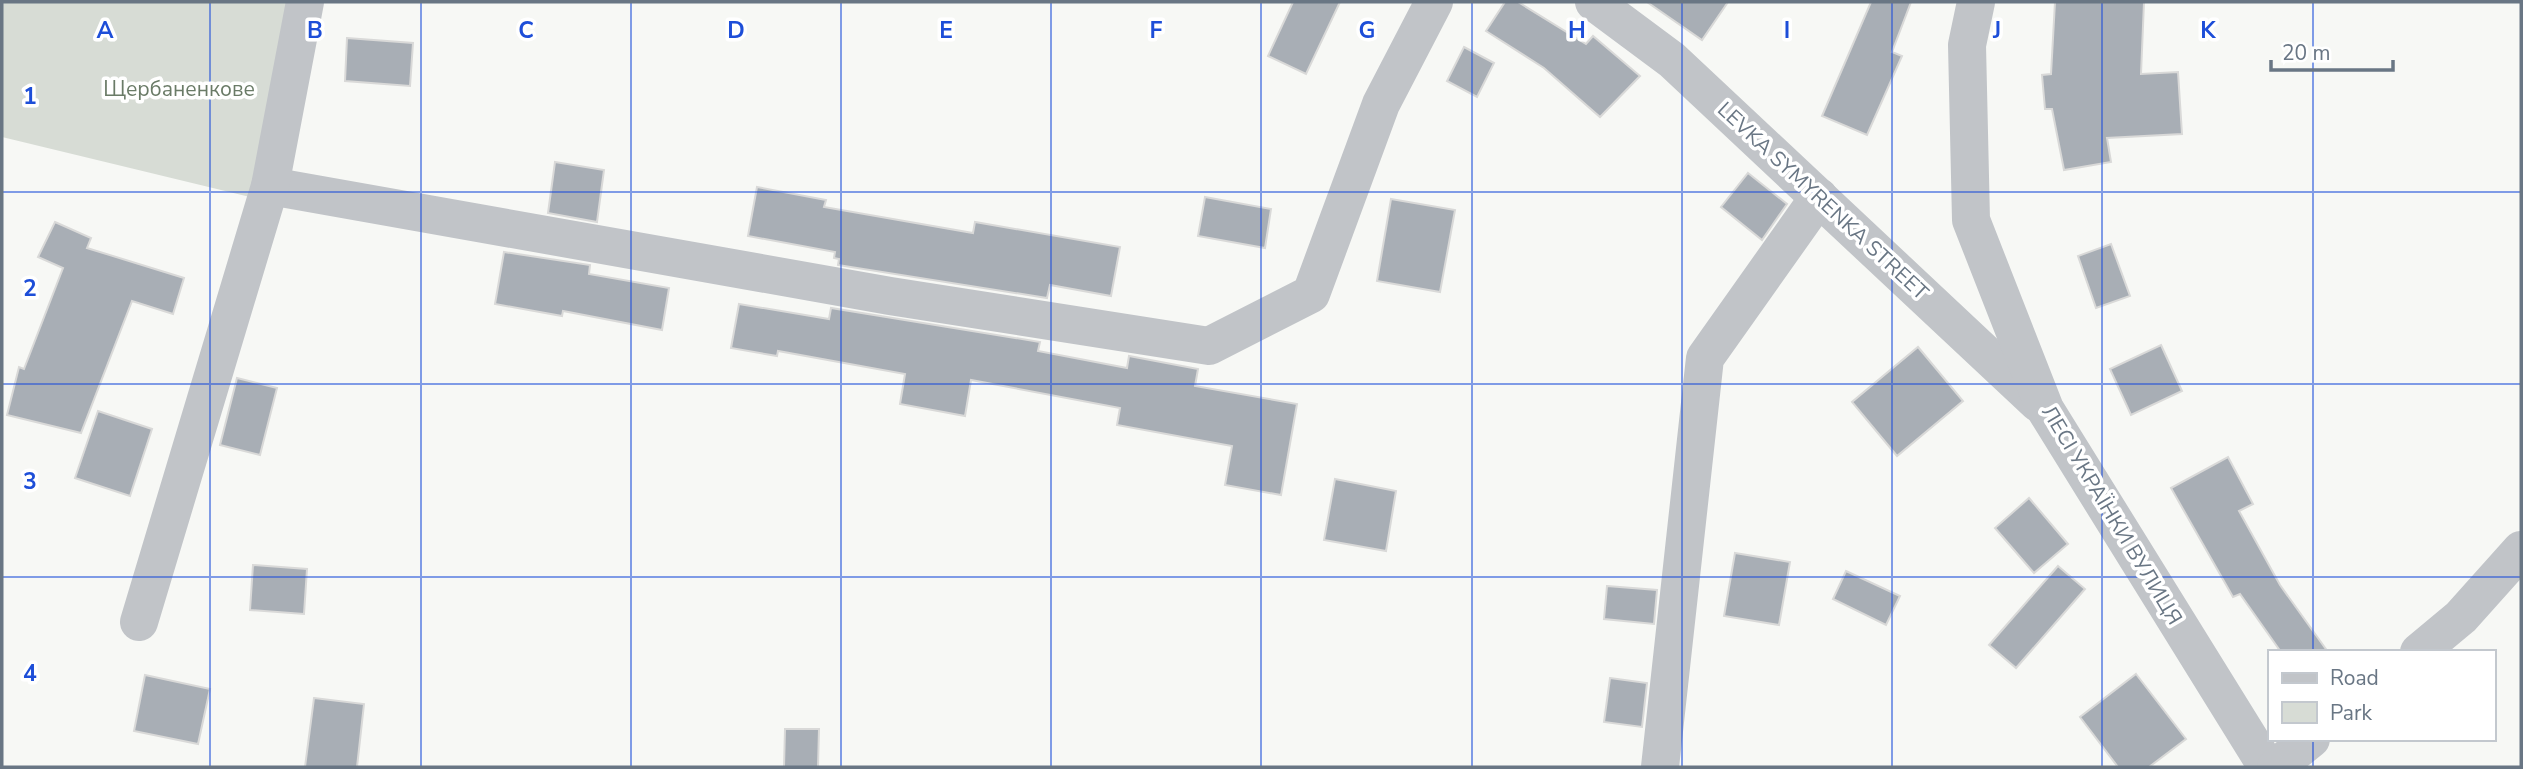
<svg xmlns="http://www.w3.org/2000/svg" width="2523" height="769" font-family="'Nunito Sans',sans-serif">
<style>
.green{fill:#d7dcd5}
.building{fill:#a8aeb5;stroke:#d9d9d8;stroke-width:2}
.lines{fill:none;stroke-linecap:round;stroke-linejoin:round}
.minor{stroke:#c1c4c8;stroke-width:38}
.grid{fill:none;stroke:#1d4ed8;stroke-width:2;stroke-opacity:0.55}
.labels{text-anchor:middle;dominant-baseline:central;stroke-width:7;stroke-linejoin:round;paint-order:stroke}
.park-label{font-size:21px;fill:#6a7b67;stroke:#fff}
.street-label{font-size:21px;fill:#697684;stroke:#fff}
.grid-label{font-size:23px;text-anchor:middle;font-weight:bold;fill:#1d4ed8;stroke:#fff;stroke-width:7;stroke-linejoin:round;paint-order:stroke}
</style>
<rect width="100%" height="100%" fill="#f7f8f5"/>
<!-- green -->
<path class="green" d="M2,2h287l-39,195 -248,-60z"/>
<!-- building -->
<g class="building">
<path d="M1293,2h47l-34,72 -38,-18z"/>
<path d="M1505,2h13l68,42 7,-8 47,40 -40,41 -56,-49 -58,-37z"/>
<path d="M1647,2h81l-26,38z"/>
<path d="M1871,2h40l-19,50 10,4 -35,79 -45,-19z"/>
<path d="M2055,2h89l-3,72 37,-2 4,62 -75,4 4,24 -47,8 -12,-61h-7l-3,-34 9,-1z"/>
<path d="M347,38l66,5 -3,43 -65,-5z"/>
<path d="M1464,47l30,16 -17,34 -30,-16z"/>
<path d="M555,162l49,8 -7,52 -49,-9z"/>
<path d="M1748,173l39,31 -25,36 -41,-33z"/>
<path d="M757,187l69,13 -2,7 149,26 2,-11 145,25 -9,49 -61,-11 -3,13 -209,-33 1,-6 -5,-1 1,-6 -87,-16z"/>
<path d="M1205,197l66,12 -6,39 -67,-12z"/>
<path d="M1391,199l64,11 -15,82 -63,-11z"/>
<path d="M55,222l36,16 -4,10 97,30 -11,36 -41,-13 -51,132 -74,-18 12,-48 5,2 39,-101 -25,-11z"/>
<path d="M2111,244l19,52 -34,12 -18,-52z"/>
<path d="M504,252l86,13 -1,9 80,14 -7,42 -99,-19 -1,5 -67,-12z"/>
<path d="M739,304l90,15 2,-11 209,34 -2,9 89,17 2,-12 69,13 -3,17 102,18 -16,91 -56,-10 7,-39 -115,-21 3,-17 -149,-28 -6,36 -65,-12 5,-30 -127,-23 -1,5 -46,-8z"/>
<path d="M2161,345l21,46 -51,24 -21,-46z"/>
<path d="M1918,347l45,54 -66,55 -45,-54z"/>
<path d="M237,378l40,10 -17,67 -40,-10z"/>
<path d="M98,411l54,18 -22,67 -55,-18z"/>
<path d="M2228,457l25,47 -14,7 41,74 48,67h-47l-41,-58 -7,3 -62,-109z"/>
<path d="M1335,479l61,12 -10,60 -62,-11z"/>
<path d="M2029,498l39,46 -34,29 -39,-45z"/>
<path d="M1735,553l55,9 -11,63 -55,-9z"/>
<path d="M253,565l54,4 -3,45 -54,-4z"/>
<path d="M2058,566l27,23 -69,79 -27,-23z"/>
<path d="M1846,571l54,25 -14,29 -53,-26z"/>
<path d="M1607,586l50,4 -3,34 -50,-5z"/>
<path d="M2136,674l50,65 -37,28h-31l-38,-50z"/>
<path d="M145,675l65,14 -12,55 -64,-13z"/>
<path d="M1610,678l37,5 -5,44 -38,-5z"/>
<path d="M314,698l50,6 -7,63h-52z"/>
<path d="M785,729h34l-1,38h-34z"/>
</g>
<g class="lines">
<!-- minor -->
<g class="minor">
<path d="M1594,2l78,58 366,343"/>
<path d="M1976,2l-9,43 4,175 74,189 222,358"/>
<path d="M270,186l620,110 319,50 102,-52 70,-190 53,-102"/>
<path d="M139,622l131,-436 35,-184"/>
<path d="M2419,652l42,-35 60,-67"/>
<path d="M1660,767l45,-409 114,-161"/>
<path d="M2276,767l35,-28"/>
</g>
</g>
<!-- grid -->
<path class="grid" d="M210,2v765M421,2v765M631,2v765M841,2v765M1051,2v765M1261,2v765M1472,2v765M1682,2v765M1892,2v765M2102,2v765M2313,2v650M2,192h2519M2,384h2519M2,577h2519M2313,739v28"/>
<g class="labels">
<!-- park labels -->
<g class="park-label">
<text x="179" y="89">Щербаненкове</text>
</g>
<!-- street labels -->
<g class="street-label">
<text transform="translate(1823 201) rotate(43)">LEVKA SYMYRENKA STREET</text>
<text transform="translate(2112 515) rotate(59)">ЛЕСІ УКРАЇНКИ ВУЛИЦЯ</text>
</g>
</g>
<g class="grid-label">
<text x="105" y="38">A</text>
<text x="315" y="38">B</text>
<text x="526" y="38">C</text>
<text x="736" y="38">D</text>
<text x="946" y="38">E</text>
<text x="1156" y="38">F</text>
<text x="1367" y="38">G</text>
<text x="1577" y="38">H</text>
<text x="1787" y="38">I</text>
<text x="1997" y="38">J</text>
<text x="2208" y="38">K</text>
<text x="30" y="104">1</text>
<text x="30" y="296">2</text>
<text x="30" y="489">3</text>
<text x="30" y="681">4</text>
</g>
<!-- border -->
<rect width="2523" height="769" fill="none" stroke="#697684" stroke-width="7"/>
<!-- legend -->
<rect x="2268" y="650" width="228" height="91" fill="#ffffff" stroke="#c3c8ce" stroke-width="2"/>
<rect x="2282" y="673" width="35" height="10" fill="#c1c4c8" stroke="#c3c8ce" stroke-width="2"/>
<text x="2330" y="685" font-size="21" fill="#697684">Road</text>
<rect x="2282" y="702" width="35" height="21" fill="#d7dcd5" stroke="#c3c8ce" stroke-width="2"/>
<text x="2330" y="720" font-size="21" fill="#697684">Park</text>
<!-- scale -->
<path d="M2271 60v10h122v-10" fill="none" stroke="#697684" stroke-width="3.5"/>
<text x="2282" y="60" font-size="21" fill="#697684" stroke="#ffffff" stroke-width="5" paint-order="stroke">20 m</text>
</svg>
